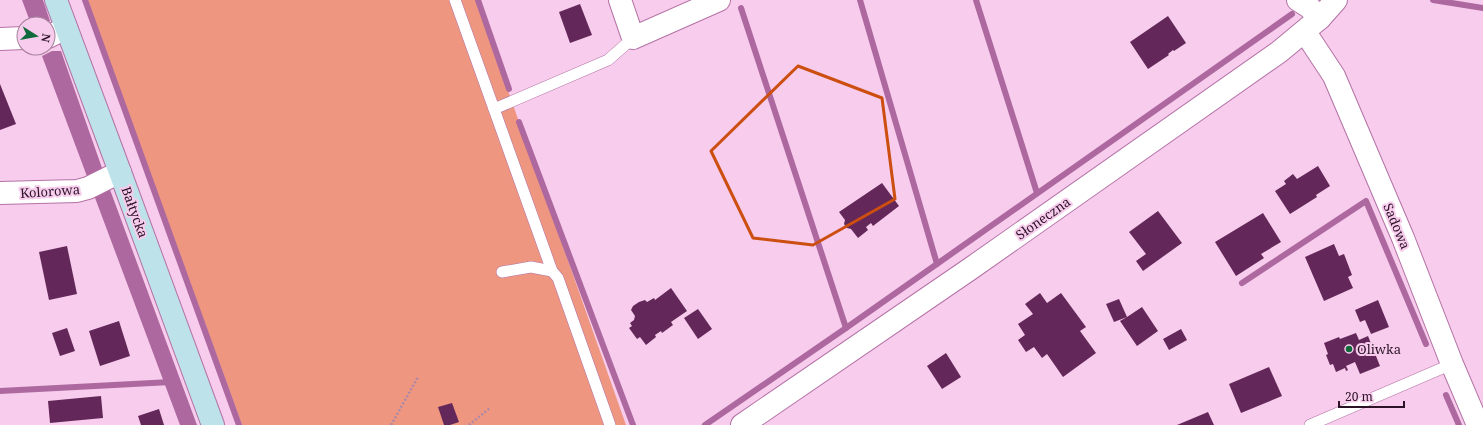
<svg xmlns="http://www.w3.org/2000/svg" width="1483" height="425" font-family="'Noto Serif',serif">
<style>
.green{fill:#ee9680}
.water{fill:#ae68a0}
.lines{fill:none;stroke-linecap:round;stroke-linejoin:round}
.stream{stroke:#ae68a0;stroke-width:6}
.building{fill:#632859}
.service-casing{stroke:#b472a6;stroke-width:12}
.minor-casing{stroke:#b472a6;stroke-width:24}
.tertiary-casing{stroke:#b472a6;stroke-width:24}
.secondary-casing{stroke:#b472a6;stroke-width:24}
.path{stroke:#ae89a5;stroke-width:2.5;stroke-dasharray:2 2;stroke-linecap:butt}
.service{stroke:#fff;stroke-width:11}
.minor{stroke:#fff;stroke-width:22}
.tertiary{stroke:#fff;stroke-width:22}
.secondary{stroke:#bde2e9;stroke-width:22}
.marked{fill:none;stroke:#cc4e10;stroke-width:3;stroke-linejoin:round}
.poi-dot{fill:#116a3c;stroke:#f7ccec;stroke-width:1.5}
.labels{text-anchor:middle;dominant-baseline:central;stroke-width:4;stroke-linejoin:round;paint-order:stroke}
.street-label{font-size:13px;fill:#2b1227;stroke:#f7ccec}
.poi-label{font-size:13px;fill:#2b1227;stroke:#f7ccec;text-anchor:start}
</style>
<rect width="100%" height="100%" fill="#f7ccec"/>
<!-- green -->
<path class="green" d="M87,0h389l150,425h-384z"/>
<!-- water -->
<g class="water">
<path d="M22,0h21l7,21 -5,3h-14z"/>
<path d="M52,51h9l41,117 95,257h-17l-138,-369z"/>
</g>
<g class="lines">
<!-- stream -->
<g class="stream">
<path d="M85,0l154,425"/>
<path d="M478,0l31,89"/>
<path d="M860,0l77,264"/>
<path d="M976,0l61,193"/>
<path d="M1433,0l50,8"/>
<path d="M741,8l105,320"/>
<path d="M519,122l114,303"/>
<path d="M1242,283l124,-82 60,143"/>
<path d="M0,391l171,-9"/>
<path d="M1446,395l13,30"/>
<path d="M705,425l141,-97 446,-314"/>
</g>
</g>
<!-- building -->
<g class="building">
<path d="M580,4l12,31 -22,8 -11,-31z"/>
<path d="M1168,16l18,27 -12,8 -1,-1 -5,4 1,1 -21,14 -18,-27z"/>
<path d="M0,84l16,40 -16,6z"/>
<path d="M1318,166l12,20 -14,9 1,2 -27,17 -15,-23 11,-7 -2,-3 9,-7 4,5z"/>
<path d="M882,183l17,23 -26,20 -2,-3 -5,4 2,3 -10,8 -7,-9 -4,-1 -3,-4 1,-4 -6,-8z"/>
<path d="M1158,211l24,32 -39,28 -7,-10 10,-7 -17,-22z"/>
<path d="M1263,213l18,29 -20,12 3,4 -28,18 -21,-34z"/>
<path d="M1334,244l5,12 5,-2 8,21 -4,2 5,11 -29,13 -19,-44z"/>
<path d="M67,246l10,48 -28,6 -10,-48z"/>
<path d="M671,288l16,23 -16,11 2,3 -11,8 -1,-2 -6,4 1,2 -10,8 -6,-8 -3,2 -8,-11 3,-2 -2,-3 4,-3 1,-4 -4,-6 2,-4 6,-4 6,-2 2,2 7,-4 1,2z"/>
<path d="M1040,293l7,10 14,-10 25,34 -6,4 16,22 -33,24 -16,-23 -5,4 -8,-11 -8,5 -8,-12 7,-5 -7,-11 15,-10 -8,-10z"/>
<path d="M1119,299l8,18 15,-10 16,24 -21,15 -17,-25 7,-4 -13,5 -8,-18z"/>
<path d="M1378,300l11,27 -18,7 -6,-14 -5,2 -5,-12z"/>
<path d="M698,309l14,20 -14,10 -14,-21z"/>
<path d="M119,321l11,35 -30,10 -11,-35z"/>
<path d="M67,328l8,23 -15,5 -8,-23z"/>
<path d="M1181,329l6,11 -18,10 -6,-11z"/>
<path d="M1356,333l3,7 9,-4 12,30 -20,8 -5,-12 -9,4 2,4 -2,1 -1,-3 -9,4 -3,-8 -3,1 -4,-10 2,-1 -4,-11 15,-6 1,2z"/>
<path d="M946,353l15,24 -19,12 -15,-23z"/>
<path d="M1269,367l13,29 -41,17 -12,-29z"/>
<path d="M101,396l2,22 -53,5 -2,-22z"/>
<path d="M452,403l7,19 -9,3h-6l-6,-18z"/>
<path d="M159,409l5,16h-23l-3,-9z"/>
<path d="M1208,412l6,13h-37z"/>
</g>
<g class="lines">
<!-- service casing -->
<g class="service-casing">
<g id="service">
<path d="M455,0l97,271"/>
<path d="M494,109l114,-49 25,-22"/>
<path d="M502,272l29,-5 21,4 6,7 52,147"/>
<path d="M1310,425l142,-61"/>
</g>
</g>
<!-- minor casing -->
<g class="minor-casing">
<g id="minor">
<path d="M620,0l13,38 86,-38"/>
<path d="M1298,0l11,7 11,11"/>
<path d="M1305,32l29,44 69,162 49,126 26,61"/>
<path d="M48,37l18,-9"/>
<path d="M0,39l24,-1"/>
<path d="M0,193l77,-2 11,-3 32,-16"/>
</g>
</g>
<!-- tertiary casing -->
<g class="tertiary-casing">
<path id="tertiary" d="M742,425l228,-156 309,-217 41,-34 16,-18"/>
</g>
<!-- secondary casing -->
<g class="secondary-casing">
<path id="secondary" d="M56,0l64,172 93,253"/>
</g>
<!-- path -->
<g class="path">
<path d="M391,425l27,-48"/>
<path d="M469,425l21,-17"/>
</g>
<!-- service -->
<use href="#service" class="service"/>
<!-- minor -->
<use href="#minor" class="minor"/>
<!-- tertiary -->
<use href="#tertiary" class="tertiary"/>
<!-- secondary -->
<use href="#secondary" class="secondary"/>
</g>
<!-- marked area -->
<path class="marked" d="M798,66l84,32 13,101 -82,46 -60,-7 -42,-87z"/>
<!-- markers -->
<circle class="poi-dot" cx="1349" cy="349" r="4"/>
<g class="labels">
<!-- street labels -->
<g class="street-label">
<text transform="translate(50 191) rotate(-4)">Kolorowa</text>
<text transform="translate(135 212) rotate(70)">Bałtycka</text>
<text transform="translate(1043 218) rotate(-35)">Słoneczna</text>
<text transform="translate(1397 226) rotate(67)">Sadowa</text>
</g>
<!-- poi labels -->
<g class="poi-label">
<text x="1357" y="349">Oliwka</text>
</g>
</g>
<!-- north arrow -->
<g transform="translate(36 36) rotate(101)"><circle r="19" fill="#f7ccec" stroke="#a5829d"/>
<path d="M0-3L7 15L0 10L-7 15Z" fill="#116a3c"/>
<text y="-6" font-size="11" font-weight="bold" text-anchor="middle" fill="#2b1227">N</text>
</g>
<!-- scale -->
<path d="M1339 401v6h65v-6" fill="none" stroke="#2b1227" stroke-width="2"/>
<text x="1345" y="401" font-size="12" fill="#2b1227" stroke="#f7ccec" stroke-width="3" paint-order="stroke">20 m</text>
</svg>
